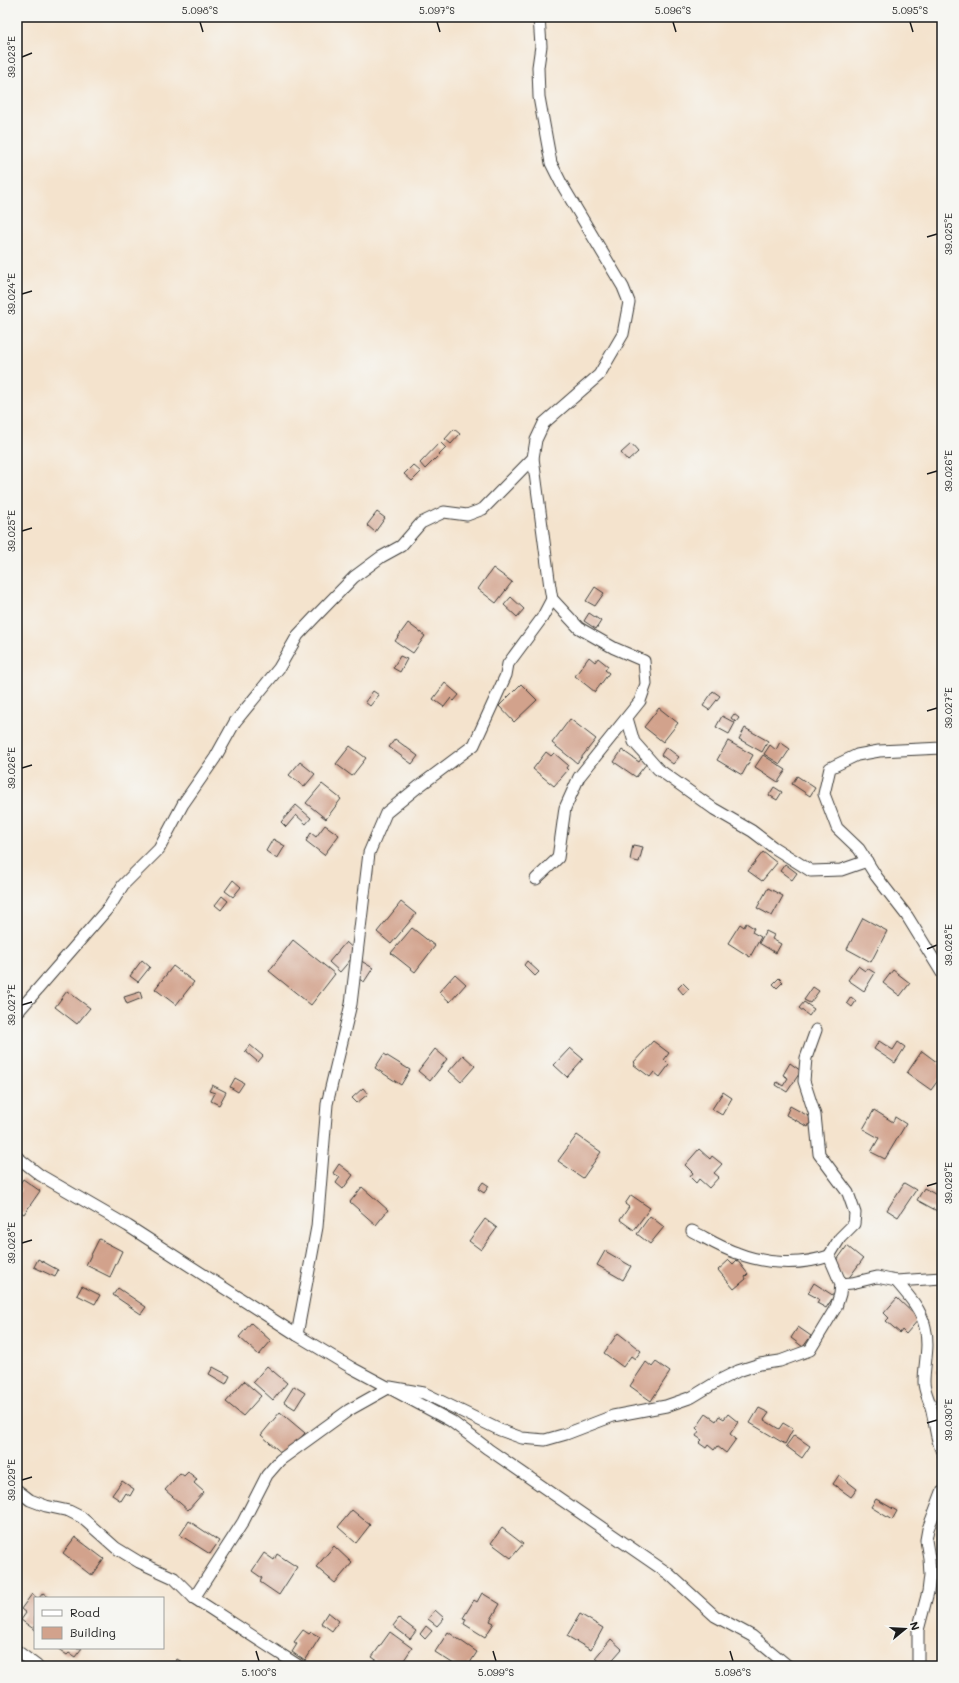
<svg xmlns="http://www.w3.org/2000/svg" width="959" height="1683" font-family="Mali,sans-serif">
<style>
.building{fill:#d2a28c}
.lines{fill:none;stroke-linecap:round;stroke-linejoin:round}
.street-casing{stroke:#3c3a37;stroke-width:13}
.street{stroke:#fff;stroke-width:11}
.ticks{fill:none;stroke:#1c1c1c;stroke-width:1.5}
.neatline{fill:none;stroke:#1c1c1c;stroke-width:1.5}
.ticks-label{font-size:10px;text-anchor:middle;fill:#1c1c1c}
</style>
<rect width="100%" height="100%" fill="#f6f6f2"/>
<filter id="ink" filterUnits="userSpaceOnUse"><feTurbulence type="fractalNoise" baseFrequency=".025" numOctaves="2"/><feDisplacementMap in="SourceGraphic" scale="8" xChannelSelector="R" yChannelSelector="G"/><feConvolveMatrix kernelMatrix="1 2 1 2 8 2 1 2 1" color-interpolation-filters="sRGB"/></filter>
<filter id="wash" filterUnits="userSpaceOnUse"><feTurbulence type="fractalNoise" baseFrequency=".012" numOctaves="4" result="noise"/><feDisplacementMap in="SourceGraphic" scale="16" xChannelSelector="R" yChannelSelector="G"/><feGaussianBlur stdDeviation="0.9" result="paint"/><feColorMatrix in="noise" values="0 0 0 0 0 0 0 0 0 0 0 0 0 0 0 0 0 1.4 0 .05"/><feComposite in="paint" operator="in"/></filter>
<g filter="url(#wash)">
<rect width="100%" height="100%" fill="#f4e3cd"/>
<g id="blocks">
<!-- building -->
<g class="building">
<path d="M454,429l6,5 -9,10 -6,-5z"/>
<path d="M440,442l6,6 -21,21 -5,-6z"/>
<path d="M631,444l7,8 -10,9 -7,-8z"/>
<path d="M413,465l8,7 -9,9 -8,-7z"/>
<path d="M377,512l8,6 -10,14 -8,-7z"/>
<path d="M493,568l19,14 -16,21 -18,-14z"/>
<path d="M595,587l9,6 -9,13 -9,-5z"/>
<path d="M511,597l13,12 -7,8 -13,-12z"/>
<path d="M589,613l12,8 -5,8 -12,-8z"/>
<path d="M408,623l17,13 -12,17 -18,-12z"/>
<path d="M400,656l7,3 -7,13 -7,-4z"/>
<path d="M589,657l6,5 3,-4 10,8 -3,4 4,3 -14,19 -20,-16z"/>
<path d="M445,683l14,12 -5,6 -3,-3 -7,9 -11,-8z"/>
<path d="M521,684l16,16 -23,22 -15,-16z"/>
<path d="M373,691l6,4 -9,11 -5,-4z"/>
<path d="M713,691l7,5 -11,14 -6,-4z"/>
<path d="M659,708l19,15 -15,19 -19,-15z"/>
<path d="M734,714l5,4 -3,4 -5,-4z"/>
<path d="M722,716l13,7 -6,11 -13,-7z"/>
<path d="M570,719l26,20 -19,24 -25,-20z"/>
<path d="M745,728l23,13 -6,11 -23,-13z"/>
<path d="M395,739l23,17 -6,8 -23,-17z"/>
<path d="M728,741l25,14 -11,20 -25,-15z"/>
<path d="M780,742l10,7 -10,15 -16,-10 6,-9 6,5z"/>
<path d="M350,746l16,12 -14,18 -16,-12z"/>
<path d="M666,747l13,10 -6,7 -12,-9z"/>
<path d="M622,750l17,12 2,-3 6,4 -11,14 -22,-15z"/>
<path d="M546,752l5,4 3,-3 14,12 -2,3 2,2 -14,16 -21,-17z"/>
<path d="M763,755l23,15 -8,12 -23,-15z"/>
<path d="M300,762l15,12 -11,13 -15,-12z"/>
<path d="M797,776l18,12 -5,8 -18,-12z"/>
<path d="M322,784l19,15 -15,20 -20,-16z"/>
<path d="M774,787l8,5 -5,8 -8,-5z"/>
<path d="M296,805l15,13 -5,6 -10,-9 -10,12 -5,-5z"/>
<path d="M325,825l14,10 -15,20 -18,-14 5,-8 5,4z"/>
<path d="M273,839l12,7 -8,13 -11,-8z"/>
<path d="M633,845l10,2 -4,15 -9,-2z"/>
<path d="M763,852l14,11 -15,18 -14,-10z"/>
<path d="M785,864l12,9 -5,7 -12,-9z"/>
<path d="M233,880l8,7 -8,10 -8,-6z"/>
<path d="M768,888l15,8 -11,20 -15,-8z"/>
<path d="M222,896l6,5 -7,9 -6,-5z"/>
<path d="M401,902l15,12 -25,30 -14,-12z"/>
<path d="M863,918l24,13 -16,31 -24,-13z"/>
<path d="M746,923l8,5 -2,4 9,5 -11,20 -22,-14 12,-19 4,3z"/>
<path d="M412,928l23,18 -20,26 -24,-19z"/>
<path d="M766,931l8,4 -2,4 9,5 -5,9 -17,-10z"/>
<path d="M293,940l42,34 -24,31 -42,-34z"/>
<path d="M346,942l11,10 -17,20 -11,-10z"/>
<path d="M358,959l15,9 -9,14 -15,-9z"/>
<path d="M142,960l8,7 -12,15 -8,-6z"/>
<path d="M527,961l12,11 -4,4 -11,-11z"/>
<path d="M173,966l21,16 -18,23 -21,-16z"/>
<path d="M858,966l7,5 2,-3 8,5 -11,18 -16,-11z"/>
<path d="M893,970l17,13 -10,13 -17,-13z"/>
<path d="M455,974l11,10 -16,18 -11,-10z"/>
<path d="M779,978l4,4 -6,6 -4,-4z"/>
<path d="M683,983l6,6 -6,5 -5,-6z"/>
<path d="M813,987l6,4 -9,12 -6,-3z"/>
<path d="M67,991l23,17 -13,16 -22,-17z"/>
<path d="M140,992l2,6 -15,6 -3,-7z"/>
<path d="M851,997l5,4 -4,6 -5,-4z"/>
<path d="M804,1002l10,7 -5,7 -10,-8z"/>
<path d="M653,1041l16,12 -5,7 5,5 -9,12 -6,-5 -4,5 -16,-12 1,-2 -1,-1z"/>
<path d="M879,1041l14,9 5,-8 7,5 -10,16 -21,-14z"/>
<path d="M250,1045l13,11 -5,6 -13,-11z"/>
<path d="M570,1048l13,11 -16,18 -13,-12z"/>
<path d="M435,1049l12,10 -17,22 -12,-10z"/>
<path d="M922,1051l20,15v9l-11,15 -24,-17z"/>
<path d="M384,1054l26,16 -9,15 -26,-17z"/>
<path d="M463,1055l12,11 -14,16 -12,-11z"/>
<path d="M790,1063l11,8 -14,21 -11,-7 1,-3 6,4 5,-8 -5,-3z"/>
<path d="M235,1078l9,5 -6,9 -8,-5z"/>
<path d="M212,1085l14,7 -7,13 -8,-4 4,-8 -6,-2z"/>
<path d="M363,1088l5,6 -11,9 -5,-5z"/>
<path d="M723,1092l9,6 -10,17 -10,-6z"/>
<path d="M790,1106l22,12 -4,9 -22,-12z"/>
<path d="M874,1110l19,12 2,-5 11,7 -21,35 -14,-7 8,-14 -16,-9z"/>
<path d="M577,1135l24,17 -18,26 -25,-17z"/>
<path d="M699,1149l11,10 2,-3 10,8 -8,9 5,4 -10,11 -10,-9 -3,4 -6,-6 3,-4 -8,-8z"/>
<path d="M339,1164l14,11 -10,14 -7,-6 4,-6 -7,-4z"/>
<path d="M23,1179l17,12 -16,23 -7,-4v-8l3,-3 -3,-3 4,-7 -3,-2z"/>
<path d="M483,1182l6,4 -5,7 -6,-4z"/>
<path d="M904,1183l12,7 -18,27 -11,-7z"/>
<path d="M362,1187l26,23 -12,15 -26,-23z"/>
<path d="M924,1188l18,10v4l-5,9 -20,-11z"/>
<path d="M631,1195l19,13 -16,22 -14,-10 9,-13 -4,-3z"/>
<path d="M650,1216l14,11 -14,17 -13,-10z"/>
<path d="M485,1219l12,9 -16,22 -12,-9z"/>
<path d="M99,1239l23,12 -12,26 -24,-12z"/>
<path d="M847,1246l16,13 -15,20 -16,-12z"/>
<path d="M605,1251l26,15 -8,14 -26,-15z"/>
<path d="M38,1259l20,11 -3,7 -21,-10z"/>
<path d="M729,1260l4,4 4,-4 11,14 -3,3 1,2 -12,10 -16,-19z"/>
<path d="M814,1283l20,13 -8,12 -9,-5 2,-4 -11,-6z"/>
<path d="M82,1286l18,9 -5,9 -18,-9z"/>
<path d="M118,1288l28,19 -5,7 -28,-19z"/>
<path d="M897,1298l22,21 -13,15 -4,-4 -2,3 -14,-12 3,-3 -5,-5z"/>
<path d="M251,1323l20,18 -12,14 -20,-18z"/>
<path d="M798,1327l13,9 -8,11 -12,-9z"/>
<path d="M618,1333l23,18 -6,8 -4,-3 -8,11 -19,-14z"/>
<path d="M646,1362l6,5 4,-5 14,10 -19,29 -21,-15z"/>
<path d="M942,1365v11l-6,-4z"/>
<path d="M267,1366l20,17 -14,17 -20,-18z"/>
<path d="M213,1367l17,9 -4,8 -17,-10z"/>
<path d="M244,1381l17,15 -18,20 -17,-14z"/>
<path d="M294,1386l11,7 -10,16 -11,-7z"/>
<path d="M759,1408l10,5 -5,7 15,9 4,-6 10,6 -8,15 -35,-21z"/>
<path d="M280,1412l25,21 -20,23 -24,-21z"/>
<path d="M706,1414l10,7 3,-5 5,3 4,-5 10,8 -8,12 6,5 -10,14 -9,-7 -3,4 -6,-5 -2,3 -7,-5 3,-3 -6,-4 3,-5 -3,-3z"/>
<path d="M794,1435l16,11 -8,12 -16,-12z"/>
<path d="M188,1472l9,7 -3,4 10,9 -16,18 -23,-20 15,-17 4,3z"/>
<path d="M839,1475l18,14 -6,8 -18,-13z"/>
<path d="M122,1481l12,8 -4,7 -4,-3 -5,8 -9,-6z"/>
<path d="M876,1499l21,12 -5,9 -21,-13z"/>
<path d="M352,1510l18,15 -14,18 -18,-16z"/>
<path d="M189,1521l30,20 -9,13 -30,-19z"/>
<path d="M502,1528l21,16 -12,14 -20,-15z"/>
<path d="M75,1537l29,22 -12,17 -29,-23z"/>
<path d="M334,1546l18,17 -17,20 -19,-16z"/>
<path d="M942,1546v16l-7,-4z"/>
<path d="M264,1553l10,7 3,-6 20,13 -18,28 -19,-13 2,-4 -10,-7z"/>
<path d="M43,1593l7,5h-11z"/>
<path d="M482,1593l18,11 -10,17 4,2 -9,14 -21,-13 2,-5 -3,-1 11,-18 3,2z"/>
<path d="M32,1594l5,4h-2v32l-14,-10 5,-7 -5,-4z"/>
<path d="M435,1610l9,8 -7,8 -9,-7z"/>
<path d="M328,1612l11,9 -7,10 -11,-8z"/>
<path d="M580,1614l23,14 -12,22 -24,-14z"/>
<path d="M399,1618l17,13 -6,8 -17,-13z"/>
<path d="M426,1626l6,5 -7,8 -5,-5z"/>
<path d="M303,1630l6,4 2,-2 9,5 -15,24 -13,-9 5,-8 -3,-2z"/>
<path d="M390,1632l22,16 -12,18h-15l-13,-9z"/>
<path d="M448,1632l29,20 -9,14h-11l-22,-14z"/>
<path d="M611,1639l11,10 -15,17h-3l-9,-8z"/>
<path d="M57,1648h25l-7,9 -6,-4 -2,2z"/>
<path d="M177,1659l12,7h-16z"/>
</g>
</g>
</g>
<g filter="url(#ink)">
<use href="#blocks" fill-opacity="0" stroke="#3c3a37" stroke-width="1"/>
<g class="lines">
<!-- street casing -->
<g class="street-casing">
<g id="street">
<path d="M627,718l7,24 24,27 56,40 38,22 21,16 38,24 30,-1 26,-9"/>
<path d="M942,748l-63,3 -22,4 -27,13 -6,26 13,34 22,21 17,27 31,40 35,57"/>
<path d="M536,879l22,-21 7,-50 14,-31 61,-76 6,-17 -2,-23 -30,-13 -35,-20 -27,-29 -2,-12 -17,-129 3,-18 8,-17 55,-48 24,-41 6,-32 -6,-15 -62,-104 -10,-20 -12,-66 -1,-30 3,-21 -2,-29"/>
<path d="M17,1013l93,-107 13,-21 36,-36 24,-45 32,-46 20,-36 44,-54 19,-33 16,-17 40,-41 27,-20 20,-11 20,-23 23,-11 23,3 16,-6 50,-51"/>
<path d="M17,1157l23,18 88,51 169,109 55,33 99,53 37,28 181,125 46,42 37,20 36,30"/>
<path d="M692,1231c14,7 29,17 45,22 28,11 63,13 92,3"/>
<path d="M896,1281c12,14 25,28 29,46 5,19 -1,36 -1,55 0,10 6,19 8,29 4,17 3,25 10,41"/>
<path d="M841,1284l11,-1 25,-6 19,4 46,-3"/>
<path d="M297,1335l20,-108 10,-123 24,-100 18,-151 17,-40 32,-26 56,-42 32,-70 2,-11 34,-46 10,-19"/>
<path d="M17,1490l13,10 16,6 23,5 12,6 35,31 23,14 35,16 20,20 105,68"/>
<path d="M194,1598l49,-76 24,-47 13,-15 69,-50 41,-23 34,6 76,37 22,8 23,2 21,-6 47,-18 53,-10 26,-9 28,-17 18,-9 22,-7 20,-3 30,-11 26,-43 4,-13 1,-10 -12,-28 11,-18 14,-14 1,-11 -7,-20 -29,-39 -4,-39 -11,-34 2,-23 10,-28"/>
<path d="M17,1651l20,15"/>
<path d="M918,1666v-36l10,-38 2,-17 -1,-17 -3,-18 2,-11 14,-37"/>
</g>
</g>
<!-- street -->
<use href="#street" class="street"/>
</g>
</g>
<!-- ticks -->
<path class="ticks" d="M200,22l3,10M437,22l3,10M673,22l3,10M910,22l3,10M22,57l10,-4M927,237l10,-3M22,294l10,-3M927,474l10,-3M22,531l10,-3M927,711l10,-3M22,768l10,-3M927,949l10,-4M22,1005l10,-3M927,1186l10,-3M22,1243l10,-3M927,1423l10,-3M22,1480l10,-3M256,1651l3,10M493,1651l3,10M730,1651l3,10"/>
<!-- margin -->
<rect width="959" height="1683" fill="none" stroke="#f6f6f2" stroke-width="44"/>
<!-- legend -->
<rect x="34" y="1597" width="130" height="52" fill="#f6f6f2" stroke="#9f9f9c"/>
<rect x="42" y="1610" width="20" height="6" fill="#ffffff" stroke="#9f9f9c"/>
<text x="70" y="1617" font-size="12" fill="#1c1c1c">Road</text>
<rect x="42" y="1627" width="20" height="12" fill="#d2a28c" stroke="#9f9f9c"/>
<text x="70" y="1637" font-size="12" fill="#1c1c1c">Building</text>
<!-- north arrow -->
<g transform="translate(905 1629) rotate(72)" stroke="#f6f6f2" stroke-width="3" paint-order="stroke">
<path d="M0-3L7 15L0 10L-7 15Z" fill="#1c1c1c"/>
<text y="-6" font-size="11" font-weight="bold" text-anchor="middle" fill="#1c1c1c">N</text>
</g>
<rect x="22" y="22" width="915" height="1639" class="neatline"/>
<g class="ticks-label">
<text x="200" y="14">5.098°S</text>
<text x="437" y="14">5.097°S</text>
<text x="673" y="14">5.096°S</text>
<text x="910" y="14">5.095°S</text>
<text transform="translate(11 57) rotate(-90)" y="4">39.023°E</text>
<text transform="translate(948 234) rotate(-90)" y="4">39.025°E</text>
<text transform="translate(11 294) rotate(-90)" y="4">39.024°E</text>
<text transform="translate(948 471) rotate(-90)" y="4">39.026°E</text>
<text transform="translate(11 531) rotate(-90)" y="4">39.025°E</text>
<text transform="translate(948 708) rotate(-90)" y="4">39.027°E</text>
<text transform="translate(11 768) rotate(-90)" y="4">39.026°E</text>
<text transform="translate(948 945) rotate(-90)" y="4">39.028°E</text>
<text transform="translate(11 1005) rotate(-90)" y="4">39.027°E</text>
<text transform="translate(948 1183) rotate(-90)" y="4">39.029°E</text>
<text transform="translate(11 1243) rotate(-90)" y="4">39.028°E</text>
<text transform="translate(948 1420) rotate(-90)" y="4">39.030°E</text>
<text transform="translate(11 1480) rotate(-90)" y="4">39.029°E</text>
<text x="259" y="1676">5.100°S</text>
<text x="496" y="1676">5.099°S</text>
<text x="733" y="1676">5.098°S</text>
</g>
</svg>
